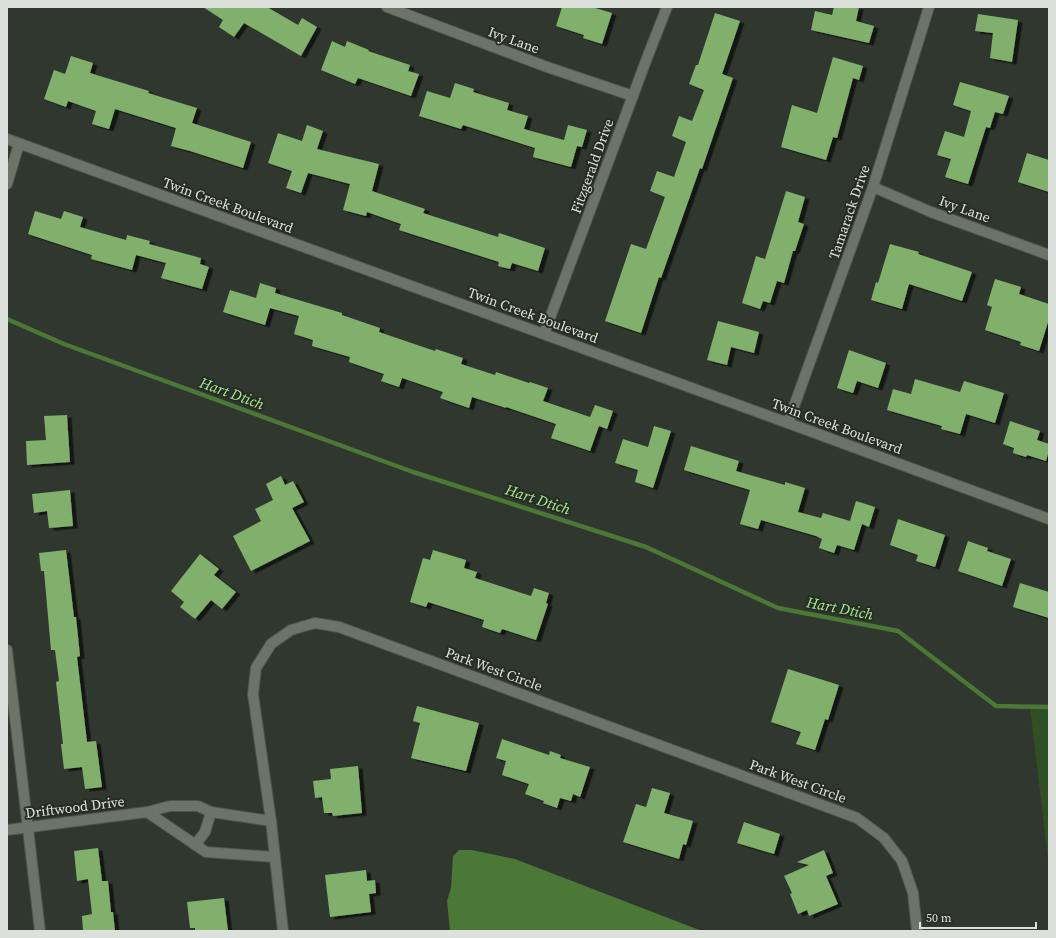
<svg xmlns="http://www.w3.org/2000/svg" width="1056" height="938" font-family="'Source Serif 4',serif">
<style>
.green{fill:#304f23}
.water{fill:#4b7737}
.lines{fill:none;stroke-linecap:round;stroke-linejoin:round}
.stream{stroke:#4b7737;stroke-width:4.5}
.building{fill:#81b06d;filter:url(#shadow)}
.minor-casing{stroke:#4f554d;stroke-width:12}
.minor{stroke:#6c7469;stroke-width:10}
.labels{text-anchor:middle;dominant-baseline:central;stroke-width:4;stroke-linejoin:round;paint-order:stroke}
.street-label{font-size:14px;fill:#dde1db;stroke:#262d24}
.water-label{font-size:15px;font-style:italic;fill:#abea90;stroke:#262d24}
</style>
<defs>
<filter id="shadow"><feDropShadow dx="4.5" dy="2.5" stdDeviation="0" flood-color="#0009"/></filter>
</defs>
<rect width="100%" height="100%" fill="#30372e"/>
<!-- green -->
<path class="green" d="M1030,707h19v161z"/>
<!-- water -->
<path class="water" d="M459,850h13l43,9 187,72h-252l-3,-30 4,-13 2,-32z"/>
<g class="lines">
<!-- stream -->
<path class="stream" d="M7,319l57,25 349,128 233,75 132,61 120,23 98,75 53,1"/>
</g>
<!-- building -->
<g class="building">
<path d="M203,7h64l31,18 4,-7 15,9 -16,29 -57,-33 -10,14 -15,-10 4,-7z"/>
<path d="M562,7h30l20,6 -10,31 -19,-6 1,-3 -28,-9z"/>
<path d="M834,7h25l-3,14 18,5 -5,17 -58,-13 4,-19 17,4z"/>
<path d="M715,13l25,8 -18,53 11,4 -31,91 -2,-1 -39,110 -2,-1 -18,56 -36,-12 26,-77 15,5 19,-52 -15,-6 7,-20 17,6 12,-35 -14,-6 7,-20 13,5 12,-31 -15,-6 7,-19h2z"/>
<path d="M978,14l40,6 -6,42 -22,-4 3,-25 -18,-2z"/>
<path d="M332,41l13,6 2,-6 22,9 -1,1 42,14 -2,6 11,3 -8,22 -53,-18 -3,6 -34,-14z"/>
<path d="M71,56l22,7 -3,10 59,18 -1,2 49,15 -5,15 59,19 -8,26 -53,-17 -19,-5 5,-18 -61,-19 -6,20 -17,-5 4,-13 -28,-10 -2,6 -22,-8 10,-29 11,4z"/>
<path d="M833,57l30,9 -4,14 -6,-2 -16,60 -4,-1 -7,23 -45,-13 11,-42 25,8z"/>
<path d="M960,82l49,14 -6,18 -8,-2 -5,16 -4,-1 -18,57 -23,-7 6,-18 -14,-4 8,-24 19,6 7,-26 -18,-6z"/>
<path d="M455,83l19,6 -1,3 36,11 -2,7 21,6 -4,13 40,11 4,-15 19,5 -5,17 -5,-1 -6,21 -38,-10 2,-9 -72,-23 -2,4 -42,-13 8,-25 23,7z"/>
<path d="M307,125l16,6 -6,18 62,15 -7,27 53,18 -2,4 75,24 1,-4 46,15 -7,23 -26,-8 -2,6 -12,-3 1,-4 -100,-32 2,-6 -34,-12 -1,4 -23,-6 7,-26 -42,-11 -7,20 -15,-5 6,-17 -24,-8 10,-30 24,8z"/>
<path d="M1027,153l22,7v32l-31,-10z"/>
<path d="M786,191l19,6 -7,25 6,2 -9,27h-2l-9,32 -7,-2 -7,22 -7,-2 -3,8 -18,-6 14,-47 9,3z"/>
<path d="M35,211l26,8 3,-8 19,6 -3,10 46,13 1,-5 23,6 -1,3 52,14 -1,6 9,3 -7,22 -41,-11 5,-15 -30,-8 -4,15 -41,-11 1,-4 -64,-21z"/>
<path d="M890,244l29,8 -1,2 54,18 -10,29 -53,-17 -7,25 -31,-9 5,-18 2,1z"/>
<path d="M995,279l26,8 -2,7 30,10v15l-10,32 -19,-6 1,-3 -36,-12 7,-23 -5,-2z"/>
<path d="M260,283l16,5 -1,5 67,20v2l38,13 -1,4 56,19 1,-2 27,9 -2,6 34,11 1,-3 33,11 1,-1 18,6 -5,13 47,16 5,-12 18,6 -6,18 -8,-3 -9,25 -39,-13 5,-14 -50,-17v1l-34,-11 -3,11 -29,-10 3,-6 -41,-14 -3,9 -18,-6 3,-7 -35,-12 1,-5 -38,-11 1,-6 -19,-6 5,-18 -29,-8 -5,17 -42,-13 7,-22 26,8z"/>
<path d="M718,321l41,11 -5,21 -23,-6 -4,18 -20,-5z"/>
<path d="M849,350l37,13 -8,25 -21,-7 -4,12 -16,-5z"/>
<path d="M915,379l45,13 4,-11 40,12 -9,30 -29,-9 -6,20 -19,-5 1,-3 -55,-16 6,-21 18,5z"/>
<path d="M67,415l3,47 -43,3 -1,-24 20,-1 -2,-24z"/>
<path d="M1010,421l30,10 -3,9 12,4v6l-3,11 -19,-6 -1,2 -13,-4 1,-5 -11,-4z"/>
<path d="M654,426l17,5 -18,57 -18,-6 3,-12 -23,-7 8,-24 25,8z"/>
<path d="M691,446l48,15 -3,10 49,14v-3l20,6 -7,24 23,6 2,-5 27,8 6,-20 19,6 -6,20 -7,-3 -8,26 -17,-5 -3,8 -15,-5 3,-9 -6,-3 -55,-16 -3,9 -18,-5 10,-34 -66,-20z"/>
<path d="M281,476l4,9 8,-4 11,21 -12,6 18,33 -59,30 -18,-35 28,-15 -6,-12 18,-9 -7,-16z"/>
<path d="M70,490l3,36 -24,2 -2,-17 -13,2 -2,-19z"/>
<path d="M898,519l47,16 -10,32 -19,-6 2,-6 -28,-10z"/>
<path d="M968,541l20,7 -1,3 24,8 -9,27 -44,-15z"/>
<path d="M66,550l8,67h2l4,39 -3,1 10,85 9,-1 6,46 -17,2 -3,-22 -18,2 -3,-25h2l-7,-62 3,-1 -4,-31h-4l-7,-79h-3l-2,-18z"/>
<path d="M433,550l33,10 -2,8 13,4 -2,6 56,18 3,-8 15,5 -3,10 2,1 -12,36 -34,-11 -2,4 -18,-6 2,-7 -56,-18 -2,5 -16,-5 13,-44 7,2z"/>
<path d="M200,554l19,15 -5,6 22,17 -14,17 -11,-9 -16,19 -15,-12 4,-5 -13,-11z"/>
<path d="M1020,583l29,9v26l-36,-11z"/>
<path d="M788,669l51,16 -11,35 -3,-1 -10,31 -19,-6 5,-12 -30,-10z"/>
<path d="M417,706l62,17 -13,48 -55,-13 9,-35 -7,-2z"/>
<path d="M502,739l47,16 1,-4 11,4 -1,3 30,9 -10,30 -7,-3 -2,7 -11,-3 -3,10 -14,-5 1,-2 -19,-7 4,-10 -27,-9 4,-14 -10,-3z"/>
<path d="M358,766l4,47 -29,3 -1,-3h-8l-2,-16 -7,1 -2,-17 18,-2 -1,-10z"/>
<path d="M652,788l18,5 -6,20 29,8 -7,24 -3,-1 -4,15 -56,-17 13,-38 10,3z"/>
<path d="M744,822l36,12 -6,20 -37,-11z"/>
<path d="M98,848l4,33h6l3,31h2l2,19h-32l-1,-15 10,-2 -4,-35 -11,2 -3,-30z"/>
<path d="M824,850l9,23 -7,3 12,28 -29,12 -2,-6 -9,4 -8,-20 2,-1 -8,-17 25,-11 -12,-3z"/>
<path d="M366,870l1,11 8,-1 1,13 -7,1 2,18 -41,5 -5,-42z"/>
<path d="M224,898l4,33h-33v-3h-5l-3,-26z"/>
</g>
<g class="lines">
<!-- minor casing -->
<g class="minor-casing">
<g id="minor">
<path d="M387,7l160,60 86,29"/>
<path d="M7,139l781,284 261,96"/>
<path d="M7,184l12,-40"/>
<path d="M873,187l58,25 118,43"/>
<path d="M544,334l103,-276 20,-51"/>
<path d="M788,423l85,-236 56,-180"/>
<path d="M7,650l33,281"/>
<path d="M147,812l59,40 68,5"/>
<path d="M7,830l140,-18 23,-6h28l13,6 60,9"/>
<path d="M195,845l10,-13 6,-20"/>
<path d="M283,931l-12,-110 -18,-127 3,-26 15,-24 20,-14 24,-7 24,4 518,191 27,20 18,23 11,32 4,38"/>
</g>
</g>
<!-- minor -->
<use href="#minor" class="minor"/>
</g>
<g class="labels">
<!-- street labels -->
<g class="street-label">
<text transform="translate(514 40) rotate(20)">Ivy Lane</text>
<text transform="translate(592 166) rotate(-70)">Fitzgerald Drive</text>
<text transform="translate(228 205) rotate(20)">Twin Creek Boulevard</text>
<text transform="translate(965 209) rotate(20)">Ivy Lane</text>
<text transform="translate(849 212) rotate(-71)">Tamarack Drive</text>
<text transform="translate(533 315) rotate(20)">Twin Creek Boulevard</text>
<text transform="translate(837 426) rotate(20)">Twin Creek Boulevard</text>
<text transform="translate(494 669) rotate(20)">Park West Circle</text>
<text transform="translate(798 781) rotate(20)">Park West Circle</text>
<text transform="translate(75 807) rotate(-7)">Driftwood Drive</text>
</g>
<!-- water labels -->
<g class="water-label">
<text transform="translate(232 393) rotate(20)">Hart Dtich</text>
<text transform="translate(538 499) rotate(18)">Hart Dtich</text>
<text transform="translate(840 608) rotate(11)">Hart Dtich</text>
</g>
</g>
<!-- border -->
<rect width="1056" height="938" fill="none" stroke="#dde1db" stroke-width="16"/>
<!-- scale -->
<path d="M920 922v6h116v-6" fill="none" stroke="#dde1db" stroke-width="2"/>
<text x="926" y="922" font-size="12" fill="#dde1db" stroke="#262d24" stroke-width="3" paint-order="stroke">50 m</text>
</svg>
